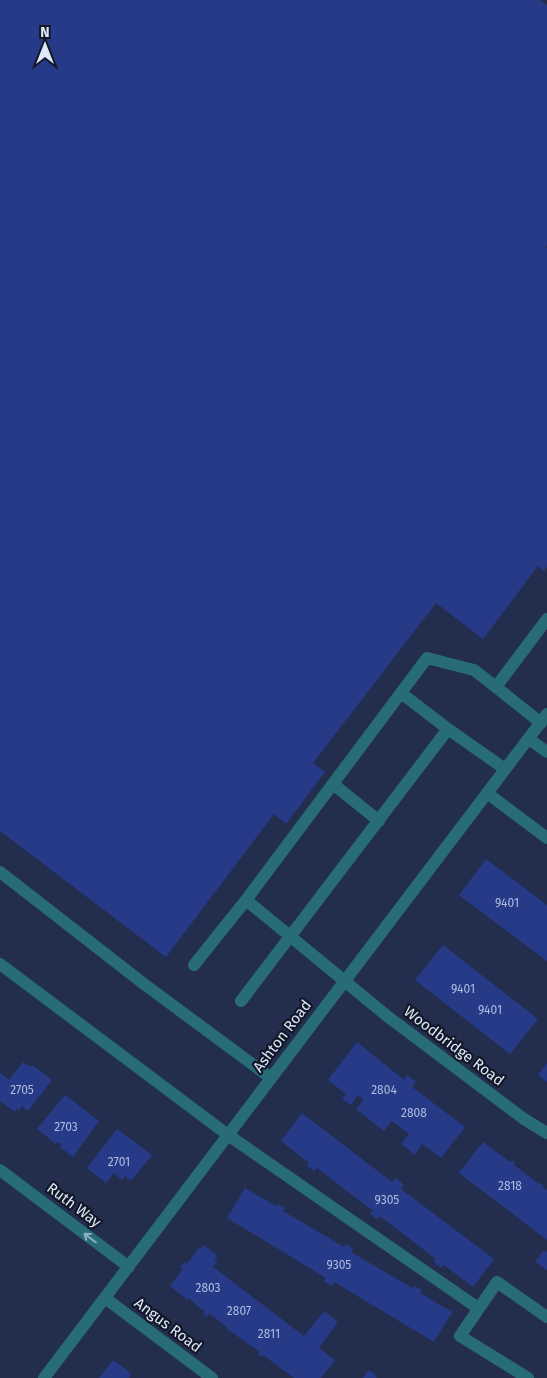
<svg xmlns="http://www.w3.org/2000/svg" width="547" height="1378" font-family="'Fira Sans',sans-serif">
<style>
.building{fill:#263a88}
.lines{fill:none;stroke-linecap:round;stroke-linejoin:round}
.minor{stroke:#276c76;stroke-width:12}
.oneway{stroke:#8cb0c0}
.labels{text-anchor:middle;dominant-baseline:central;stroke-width:4.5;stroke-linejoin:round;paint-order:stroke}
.number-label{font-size:12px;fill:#b1bcdf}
.street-label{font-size:15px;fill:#dfe7fc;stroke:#121826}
</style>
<rect width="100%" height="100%" fill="#232e4e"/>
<!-- building -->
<g class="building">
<path d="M0,0h540l7,5v240l-1,2 1,1v319l-3,4 -6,-5 -55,73 -47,-36 -123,160 12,9 -39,52 -12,-10 -108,143 -166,-126z"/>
<path d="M486,859l61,46v56l-88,-66z"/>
<path d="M443,945l95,74 -28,35 -95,-74z"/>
<path d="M357,1042l47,38 3,-5 9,7 -4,5 53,40 -24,31 -19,-14 -7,11 -14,-11 8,-10 -17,-13 -8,10 -28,-22 8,-9 -6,-5 -7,10 -9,-6 4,-5 -18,-14z"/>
<path d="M23,1062l7,5 2,-2 20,15 -24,31 -6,-5 -3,5 -2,-2 -2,3 -15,-11v-28l9,7z"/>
<path d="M547,1063v19l-9,-7z"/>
<path d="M65,1095l34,26 -26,36 -13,-10 2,-3 -4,-2 -2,2 -19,-15z"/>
<path d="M302,1113l90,69 4,-4 8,7 -3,4 93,70 -21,28 -29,-22 -3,3 -7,-6 2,-3 -56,-43 -3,3 -7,-5 3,-3 -56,-43 -3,3 -7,-5 2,-3 -28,-22z"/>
<path d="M117,1129l35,26 -21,26 -6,-5 -3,4 -8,-7 -8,10 -19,-15z"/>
<path d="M483,1142l27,20 2,-2 3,3 -1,2 25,19 1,-1 3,2 -1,1 5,4v50l-88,-67z"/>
<path d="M245,1188l31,18 2,-2 7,4 -2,3 61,36 2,-3 7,5 -2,3 61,36 2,-2 8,4 -2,3 32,19 -18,30 -100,-60 -2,4 -8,-5 2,-3 -99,-60z"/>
<path d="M204,1245l14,11 -4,5 3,1 -4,5 91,69 20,-25 14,11 -19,26 16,12 -14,18h-27l-31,-23 -1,2 -4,-3 2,-2 -33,-23 1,-1 -19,-15 -2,4 -4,-4 2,-3 -2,1 -14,-13 -1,2 -18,-14 13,-17 -3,-2 4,-5 3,2 12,-16 2,1z"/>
<path d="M544,1250l3,2v18l-12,-8z"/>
<path d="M113,1360l18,13 -2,4 1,1h-31z"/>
<path d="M369,1370l8,6 -1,2h-13z"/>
</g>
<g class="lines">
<!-- minor -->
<g class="minor">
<path d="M496,687l45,36"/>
<path d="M401,693l47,36"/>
<path d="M529,739l18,13"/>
<path d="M333,784l46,37"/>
<path d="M487,793l60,45"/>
<path d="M0,872l144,112 127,94"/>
<path d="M246,900l181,-242 47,12 22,17 51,-68"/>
<path d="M0,964l228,171 250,173"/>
<path d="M194,965l52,-65 141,116 137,103 23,14"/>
<path d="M241,1001l207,-272 57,40"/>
<path d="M0,1170l129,97"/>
<path d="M105,1298l107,80"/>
<path d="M44,1378l503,-664"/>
<path d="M528,1378l-68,-42 37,-54 50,35"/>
</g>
</g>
<!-- one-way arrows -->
<defs><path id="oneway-shaft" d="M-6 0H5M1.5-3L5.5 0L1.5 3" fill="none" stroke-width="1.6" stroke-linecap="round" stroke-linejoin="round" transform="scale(1.25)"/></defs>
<use class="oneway" href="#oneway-shaft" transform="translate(90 1238) rotate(-143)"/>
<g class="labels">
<!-- number labels -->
<g class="number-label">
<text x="507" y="903">9401</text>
<text x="463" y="989">9401</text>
<text x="490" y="1010">9401</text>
<text x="22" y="1090">2705</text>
<text x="384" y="1090">2804</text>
<text x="414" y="1113">2808</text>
<text x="66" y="1127">2703</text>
<text x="119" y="1162">2701</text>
<text x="510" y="1186">2818</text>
<text x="387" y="1200">9305</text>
<text x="339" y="1265">9305</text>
<text x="208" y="1288">2803</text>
<text x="239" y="1311">2807</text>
<text x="269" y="1334">2811</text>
</g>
<!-- street labels -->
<g class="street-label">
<text transform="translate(282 1036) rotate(-53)">Ashton Road</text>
<text transform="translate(454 1046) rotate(37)">Woodbridge Road</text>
<text transform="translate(74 1205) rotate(37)">Ruth Way</text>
<text transform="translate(168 1325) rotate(37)">Angus Road</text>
</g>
</g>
<!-- north arrow -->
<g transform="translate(45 45)" stroke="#121826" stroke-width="4" paint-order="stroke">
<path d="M0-4L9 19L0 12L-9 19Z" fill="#dfe7fc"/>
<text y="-8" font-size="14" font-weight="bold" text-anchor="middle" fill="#dfe7fc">N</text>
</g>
</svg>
